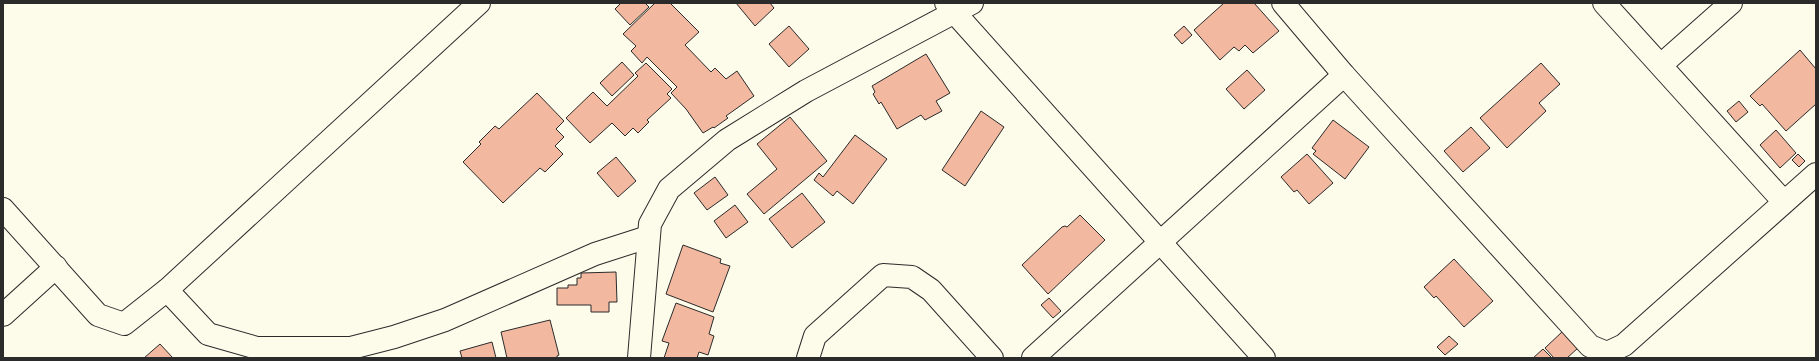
<svg xmlns="http://www.w3.org/2000/svg" width="1819" height="361" font-family="'Golos Text',sans-serif">
<style>
.building{fill:#f2b8a0;stroke:#2b2b2b}
.lines{fill:none;stroke-linecap:round;stroke-linejoin:round}
.minor-casing{stroke:#2b2b2b;stroke-width:24}
.tertiary-casing{stroke:#2b2b2b;stroke-width:24}
.minor{stroke:#fdfbea;stroke-width:22}
.tertiary{stroke:#fdfbea;stroke-width:22}
</style>
<rect width="100%" height="100%" fill="#fdfbea"/>
<!-- building -->
<g class="building">
<path d="M621,3h24l4,4 -19,18 -15,-16z"/>
<path d="M655,3h15l29,29 -14,13 26,27 4,-4 11,11 11,-8 17,25 -28,20 2,2 -14,10 -1,-1 -10,6 -17,-24 -15,-16 6,-6 -30,-30 -5,6 -11,-12 5,-5 -13,-12z"/>
<path d="M736,3h34l4,5 -19,18z"/>
<path d="M1224,3h30l25,28 -26,22 -8,-8 -6,6 -5,-4 -14,13 -26,-30z"/>
<path d="M789,26l20,23 -20,18 -20,-23z"/>
<path d="M1184,26l8,9 -10,9 -8,-9z"/>
<path d="M1800,50l16,19v35l-30,27 -24,-27 -2,2 -10,-10z"/>
<path d="M926,54l24,39 -14,8 6,10 -17,9 -4,-5 -24,14 -16,-27 -2,2 -6,-10 2,-2 -3,-6z"/>
<path d="M622,62l12,13 -22,21 -12,-13z"/>
<path d="M646,63l26,26 -5,5 4,4 -24,22 2,2 -11,11 -5,-5 -8,8 -13,-13 -22,20 -24,-25 27,-26 14,14 31,-30 -3,-3z"/>
<path d="M1541,63l19,21 -21,19 7,8 -39,37 -27,-30z"/>
<path d="M1247,70l18,20 -21,19 -18,-20z"/>
<path d="M537,93l27,28 -8,8 8,8 -9,9 8,8 -18,18 -5,-4 -37,35 -40,-41 18,-18 -2,-2 16,-16 4,3z"/>
<path d="M1739,101l9,11 -12,10 -9,-11z"/>
<path d="M981,111l23,16 -39,59 -23,-16z"/>
<path d="M790,117l37,44 -63,53 -17,-20 30,-25 -20,-25z"/>
<path d="M1333,120l36,27 -24,32 -32,-25 3,-3 -4,-3z"/>
<path d="M1471,127l19,21 -27,24 -19,-21z"/>
<path d="M1776,130l20,23 -16,15 -20,-23z"/>
<path d="M855,135l32,24 -34,45 -16,-13 -4,5 -19,-16 5,-7 4,4z"/>
<path d="M1307,154l26,29 -24,21 -12,-14 -3,2 -13,-15z"/>
<path d="M1798,154l7,7 -6,6 -7,-7z"/>
<path d="M616,157l20,24 -18,16 -21,-24z"/>
<path d="M715,177l13,18 -21,15 -13,-17z"/>
<path d="M802,193l23,29 -33,26 -23,-29z"/>
<path d="M735,205l13,17 -22,16 -12,-17z"/>
<path d="M1080,215l25,25 -57,54 -26,-29 40,-38 3,-1 2,1z"/>
<path d="M683,245l38,14 -1,4 10,3 -17,46 -47,-18z"/>
<path d="M1454,259l39,42 -29,26 -28,-31 -2,2 -10,-11z"/>
<path d="M616,272l1,30h-8v10h-18v-7h-34v-17h11v-3h9v-7h4v-5z"/>
<path d="M1049,298l12,13 -8,7 -12,-13z"/>
<path d="M676,303l38,14 -5,17 5,2 -6,19 -9,-3 -2,6h-33l5,-15 -7,-2z"/>
<path d="M550,320l9,35 -2,1v2h-50l-6,-26z"/>
<path d="M1563,331l15,17 -11,10h-13l-9,-10z"/>
<path d="M1449,336l9,8 -13,11 -8,-8z"/>
<path d="M492,342l4,16h-34l-2,-7z"/>
<path d="M160,344l13,14h-29z"/>
<path d="M1543,349l9,9h-19z"/>
</g>
<g class="lines">
<!-- minor casing -->
<g class="minor-casing">
<g id="minor">
<path d="M1283,3l61,72 246,271 17,7 17,-8 192,-171"/>
<path d="M1604,3l180,199"/>
<path d="M1661,65l70,-62"/>
<path d="M3,209l95,106 26,9 43,-34 41,44 49,14h94l43,-11 51,-17 150,-66 53,-17"/>
<path d="M167,290l312,-287"/>
<path d="M3,315l53,-48"/>
<path d="M639,358l11,-134 19,-35 58,-49 79,-49 166,-88"/>
<path d="M808,358l7,-22 68,-61 29,2 19,13 61,68"/>
<path d="M1033,358l311,-283"/>
</g>
</g>
<!-- tertiary casing -->
<g class="tertiary-casing">
<path id="tertiary" d="M946,3l318,355"/>
</g>
<!-- minor -->
<use href="#minor" class="minor"/>
<!-- tertiary -->
<use href="#tertiary" class="tertiary"/>
</g>
<!-- border -->
<rect width="1819" height="361" fill="none" stroke="#2b2b2b" stroke-width="8"/>
</svg>
